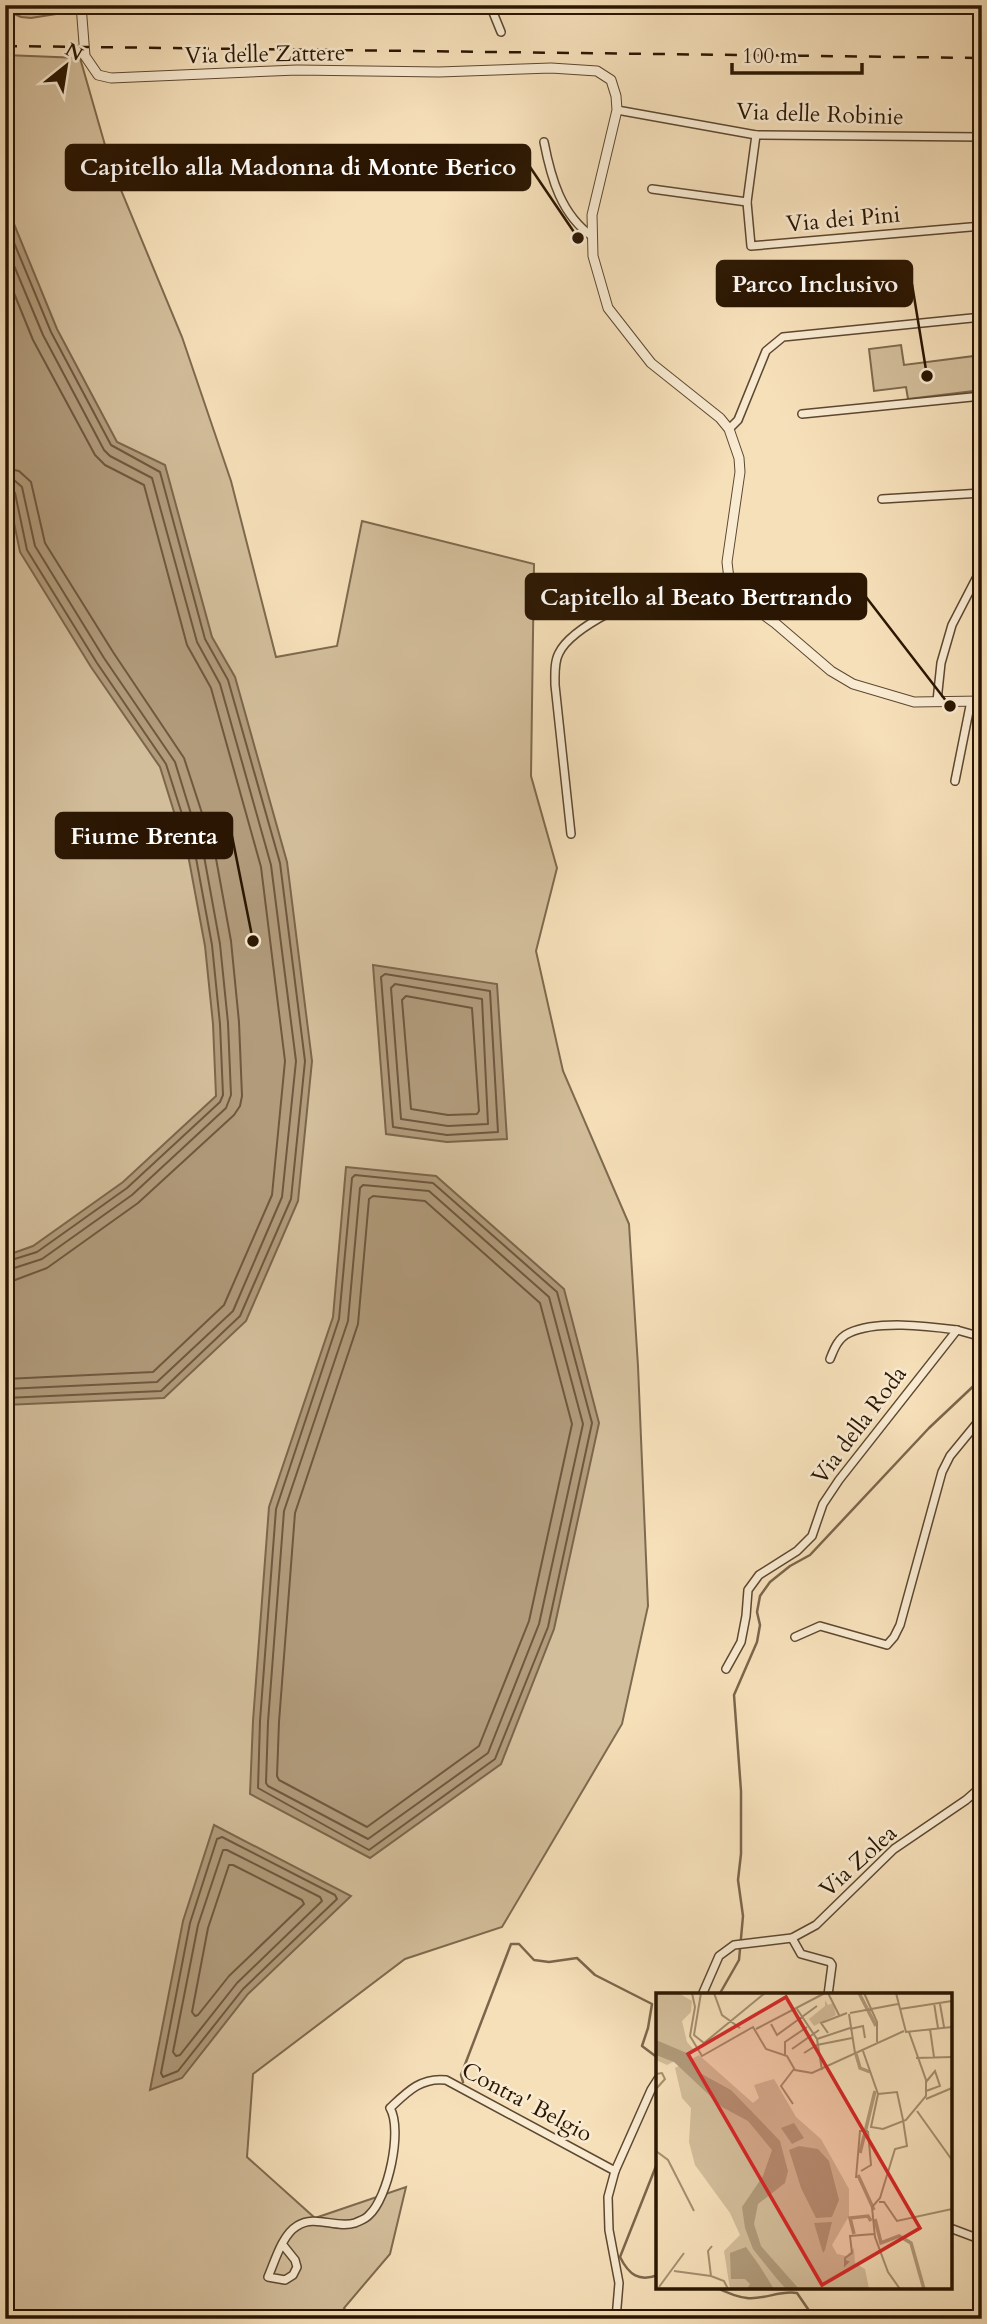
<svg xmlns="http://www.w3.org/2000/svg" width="987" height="2324" font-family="Cardo,serif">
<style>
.green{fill:#d3be9b;stroke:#7e6a4e;stroke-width:2}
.water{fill:#b19b7b;stroke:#7b664b;stroke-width:2}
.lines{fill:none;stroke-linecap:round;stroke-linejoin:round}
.shore{stroke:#6e583e;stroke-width:2}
.stream{stroke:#7b664b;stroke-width:2.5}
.minor-casing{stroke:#5d4830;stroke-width:10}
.tertiary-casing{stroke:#5d4830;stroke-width:11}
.minor{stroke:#f9ebd2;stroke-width:7}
.tertiary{stroke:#f9ebd2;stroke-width:9}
.rail{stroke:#2a1602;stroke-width:2.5;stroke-dasharray:12 12;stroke-linecap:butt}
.labels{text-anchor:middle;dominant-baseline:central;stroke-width:5;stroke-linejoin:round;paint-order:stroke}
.street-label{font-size:23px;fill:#2a1602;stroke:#f9ebd2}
.inset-river{fill:none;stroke:#b19b7b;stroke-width:3.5}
.inset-road{fill:none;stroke:#a48f70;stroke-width:2}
.view{fill:#d62828;fill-opacity:0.15;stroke:#d62828;stroke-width:3.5}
.inset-edge{fill:none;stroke:#2a1602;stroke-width:3.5}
.leader{fill:none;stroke:#2a1602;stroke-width:2.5}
.callout-dot{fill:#2a1602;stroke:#f9ebd2;stroke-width:2.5}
.callout{fill:#2a1602;stroke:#2a1602;stroke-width:2.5}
.callout-label{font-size:24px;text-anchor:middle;font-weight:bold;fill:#fff}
</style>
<rect width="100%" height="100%" fill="#f6e0ba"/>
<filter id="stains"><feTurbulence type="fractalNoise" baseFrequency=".00286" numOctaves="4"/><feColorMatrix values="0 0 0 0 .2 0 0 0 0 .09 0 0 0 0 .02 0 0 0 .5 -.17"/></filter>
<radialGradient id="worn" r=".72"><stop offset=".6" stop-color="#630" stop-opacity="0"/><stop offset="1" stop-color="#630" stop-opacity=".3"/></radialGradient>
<!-- green -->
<g class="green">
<path d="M5,5h60l-3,8 -31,5 -10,-1 -16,-7z"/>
<path d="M5,55l75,3 31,108 71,171 49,144 45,176 61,-11 25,-125 172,43 -3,212 26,92 -21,83 27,120 66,153 9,142 10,240 -26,118 -120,203 -97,32 -152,115 -6,83 68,61 91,-31 -16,67 -46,54 7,11h-346z"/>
<path d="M901,345l3,20 78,-10v35l-74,9 -2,-12 -32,4 -5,-42z"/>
</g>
<!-- water -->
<g class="water">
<path d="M5,202l52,127 60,113 48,23 47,172 23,40 52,185 25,199 -14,140 -52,120 -82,77 -159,7v-149l28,-10 90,-64 93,-86 -3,-72 -8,-78 -16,-86 -29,-93 -69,-100 -71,-115 -15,-73z"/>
<path d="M373,965l124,19 10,155 -60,3 -61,-8z"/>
<path d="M346,1167l90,9 128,113 35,134 -45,206 -53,135 -131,94 -120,-64 3,-73 16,-214 64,-190z"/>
<path d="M214,1825l137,71 -103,98 -66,84 -32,12 33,-169z"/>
</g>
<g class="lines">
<!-- shore -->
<g class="shore">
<path d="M5,221l46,111 60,113 49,27 45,167 23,41 52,183 25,198 -14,138 -51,117 -79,75 -156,7"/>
<path d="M5,244l38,91 61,115 6,6 42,22 45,164 23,42 51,181 25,196 -14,136 -49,114 -76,71 -152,7"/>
<path d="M5,271l28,69 62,115 10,10 39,20 43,160 24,43 50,179 24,194 -13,134 -48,110 -71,67 -148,7"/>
<path d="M5,468l14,3 12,11 14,61 68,109 71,106 31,95 16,88 8,81 3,74 -2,10 -6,9 -96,88 -91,65 -32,12 -10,1"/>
<path d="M5,479l9,1 8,7 13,59 69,112 71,104 29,94 16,88 8,79 3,72 -5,13 -94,87 -90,64 -37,12"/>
<path d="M5,487l6,1 4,5 12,57 70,113 69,101 30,94 16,87 8,79 3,71 -3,7 -93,86 -90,64 -32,10"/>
<path d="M385,974l105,17 8,141 -51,3 -54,-8 -12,-150z"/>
<path d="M395,984l87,15 6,125 -40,2 -47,-7 -10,-131z"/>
<path d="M406,996l66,12 7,103 -2,3 -29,1 -37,-6 -9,-109z"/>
<path d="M355,1175l78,8 124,109 35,131 -44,204 -53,132 -126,91 -111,-62 2,-67 16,-212 63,-190 13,-141z"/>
<path d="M363,1185l66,6 120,106 34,127 -44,200 -51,129 -120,86 -100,-53 -2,-3 2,-61 16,-211 64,-190 12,-133z"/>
<path d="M373,1196l52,5 115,102 32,121 -43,197 -50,125 -112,81 -88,-47 -2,-4 2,-54 16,-209 63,-189 11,-125z"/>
<path d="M222,1837l113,58 2,4 -94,90 -65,82 -15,6 -2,-4 29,-150 27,-84z"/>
<path d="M223,1850h4l93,47 2,4 -85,82 -57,72 -4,1 -3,-4 25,-127z"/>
<path d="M229,1865h4l69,35 2,4 -75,72 -31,39 -3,1 -3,-4 16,-84z"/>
</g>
<!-- stream -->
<g class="stream">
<path d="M719,1995l20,-35 4,-44 -5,-36 3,-26v-63l-7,-96 23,-53 3,-17 -3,-13 3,-16 10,-14 20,-16 20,-11 119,-127 53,-50"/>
<path d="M463,2082l-2,-7 50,-131h8l15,16 15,2 28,-4 18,17 57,29 -4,24 -6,18 16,12"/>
<path d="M658,2161l-38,96c9,18 19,25 38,18"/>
<path d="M715,2287c10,5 21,10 32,11 17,2 33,-8 50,-5l13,19 1,7"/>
</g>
<!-- minor casing -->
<g class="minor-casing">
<g id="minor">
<path d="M490,5l11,27"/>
<path d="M617,110l139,25 226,2"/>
<path d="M756,135l-9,67 4,44 231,-20"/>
<path d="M544,142c7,36 17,73 49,95"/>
<path d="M652,189l95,13"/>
<path d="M802,414l180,-18"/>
<path d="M729,429l9,-9 28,-69 17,-14 199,-20"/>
<path d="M882,499l100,-6"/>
<path d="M937,701l4,-38 11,-38 30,-58"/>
<path d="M955,781l16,-80"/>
<path d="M571,834l-16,-149c0,-10 -1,-23 4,-32 13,-27 82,-58 111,-65 19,-5 39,-3 59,-9"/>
<path d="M830,1359c4,-10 8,-21 19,-26 28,-13 78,-7 108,-3"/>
<path d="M795,1637l25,-11 67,19 7,-8 6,-12 42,-153 8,-16 32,-39"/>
<path d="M726,1669l15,-27 5,-26 2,-26 11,-15 38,-24 15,-15 11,-32 16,-24 118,-150 25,7"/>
<path d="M792,1938l9,16 29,8 2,3 -4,30"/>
<path d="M702,1995l17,-39 15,-11 58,-7 24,-13 78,-76 72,-49 16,-14"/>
<path d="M950,2228l32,12"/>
<path d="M283,2245l12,15 2,7 -4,8 -8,5 -17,-3c7,-16 14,-42 29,-51 18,-12 39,3 58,-3 4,-2 11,-4 14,-8 19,-17 34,-85 21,-107 17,-16 31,-31 56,-28l169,91"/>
<path d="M616,2319l3,-36 -10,-53 -1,-33 7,-26 36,-81 7,-11"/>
</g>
</g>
<!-- tertiary casing -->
<g class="tertiary-casing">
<path id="tertiary" d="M81,5l4,51 13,19 13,3 186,-8 142,2 112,-4 46,3 14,9 5,16 1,14 -25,105 1,41 15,52 43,55 69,55 9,11 10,29 1,14 -13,90 2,17 17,23 29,21 56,48 22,13 61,18 68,-1"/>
</g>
<!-- minor -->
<use href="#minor" class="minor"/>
<!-- tertiary -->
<use href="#tertiary" class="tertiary"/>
<!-- rail -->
<path class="rail" d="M5,46l977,12"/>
</g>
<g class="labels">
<!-- street labels -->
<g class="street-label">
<text transform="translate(265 54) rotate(-1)">Via delle Zattere</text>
<text transform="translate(820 114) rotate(2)">Via delle Robinie</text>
<text transform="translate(843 219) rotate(-5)">Via dei Pini</text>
<text transform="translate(859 1425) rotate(-53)">Via della Roda</text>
<text transform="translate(858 1861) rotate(-42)">Via Zolea</text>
<text transform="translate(527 2102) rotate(28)">Contra' Belgio</text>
</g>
</g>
<!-- overview -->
<g transform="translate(656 1993)">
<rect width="296" height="296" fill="#f6e0ba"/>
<path d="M0,0l24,1 12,7 -1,11 -9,9 5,21 8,9 -28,14 -11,-5zM169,7l3,5 5,-2 3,12 -22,11 -5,-7 16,-13zM43,62l54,48 6,-5 -5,-13 20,-6 22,38 25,22 28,50v27l-17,29 5,9 9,2 8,-8 1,15 10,6 4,20h-139l-6,-38 16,-16 -10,-22 -35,-48 -6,-23 2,-34 -9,-10 -7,-30z" fill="#d3be9b"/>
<path d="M0,47l33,14 9,18 33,18 49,51 8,30 -3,12 -27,21 -4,20 7,22 38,43h-13l-9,-10 -24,-30 -8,-21 -3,-21 21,-31 9,-26 -24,-29 -26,-14 -48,-45 -18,-7zM138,130l10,15 -12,6 -11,-16zM143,153l19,3 11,12 10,39 -7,17 -16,1 -15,-30 -12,-38zM176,229l-7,28 -2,3 -9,-30zM90,254l13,18 15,24h-27l3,-5 -5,-5h-14l-1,-26z" fill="#b19b7b"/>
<path class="inset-river" d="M203,0l17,33M200,61l4,14 10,4M204,160l15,-62M202,182l16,35M219,226l6,24 18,-7 12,7 13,46M198,241l-4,-16 18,-2 3,5"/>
<path class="inset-road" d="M36,0l3,14 -5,29 12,20 51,-29 13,22 21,7 8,14 17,3 92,-42M45,0l-7,42 10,8 61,-50M58,0l8,22 18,13M172,0l11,22M208,0l13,29v20M240,0l10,39 46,-5M278,10l4,25M284,11l4,23M141,16l20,30 5,31M244,16l52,-8M194,20l48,-9M193,21l6,39M115,31l6,11 40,-29M100,36l69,-36M194,36l13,-3 2,12M274,36l4,28M172,40l-7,-10 26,-10M161,46l33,-11M136,56l27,-19M207,58l15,43 -7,33 12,2 23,-9 20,-24v-16l-17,-48M148,60l13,-8 35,-7M129,62v-13l22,-15M260,65l36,-1M0,81l6,-1 3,6 -9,10M270,98l14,-5 -5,-15 -9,11M222,101l19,-2 6,28M270,106l26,-11M137,111l-12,-18 13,-17M261,118l35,49M0,158l12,9 26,51M205,178l10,-6 -3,-34M200,185l4,-47h8M223,209h5l13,19 55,-12M189,268l3,1 -3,3v-7l7,-5 -2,-17 24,-2M18,278l37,5 13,5 4,8M55,283l-3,-25 4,-5M3,294l25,-34M244,296l-12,-17 -13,-35 -3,-30 8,-9 15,-49 12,-3 -4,-26"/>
<path class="view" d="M130,4l134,231 -98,57 -134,-231z"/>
<rect width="296" height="296" class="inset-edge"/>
</g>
<!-- callouts -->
<path class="leader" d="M578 238L530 167M927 376L912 284M950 706L866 597M253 941L232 836"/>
<g class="callout-dot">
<circle cx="578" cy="238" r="7"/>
<circle cx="927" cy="376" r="7"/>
<circle cx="950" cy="706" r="7"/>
<circle cx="253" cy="941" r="7"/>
</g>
<g class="callout">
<rect x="66" y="145" width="464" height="45" rx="7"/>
<rect x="717" y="261" width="195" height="45" rx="7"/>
<rect x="526" y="574" width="340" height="45" rx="7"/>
<rect x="56" y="813" width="176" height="45" rx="7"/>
</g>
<g class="callout-label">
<text x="298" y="175">Capitello alla Madonna di Monte Berico</text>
<text x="815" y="292">Parco Inclusivo</text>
<text x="696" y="605">Capitello al Beato Bertrando</text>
<text x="144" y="844">Fiume Brenta</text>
</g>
<!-- margin -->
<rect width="987" height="2324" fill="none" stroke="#f6e0ba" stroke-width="28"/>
<rect x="7" y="7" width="973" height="2310" fill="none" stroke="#2a1602" stroke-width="3.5"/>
<rect x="14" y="14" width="959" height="2296" fill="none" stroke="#2a1602" stroke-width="2"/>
<!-- north arrow -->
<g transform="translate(66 66) rotate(30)" stroke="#f9ebd2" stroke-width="5" paint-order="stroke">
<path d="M0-5L12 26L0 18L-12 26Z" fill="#2a1602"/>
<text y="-10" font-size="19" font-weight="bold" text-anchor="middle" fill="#2a1602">N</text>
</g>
<!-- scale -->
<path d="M732 63v10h130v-10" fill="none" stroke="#2a1602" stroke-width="3.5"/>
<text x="742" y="63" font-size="21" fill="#2a1602" stroke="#f9ebd2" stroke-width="5" paint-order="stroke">100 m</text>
<rect width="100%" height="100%" filter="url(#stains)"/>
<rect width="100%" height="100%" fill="url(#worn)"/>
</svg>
